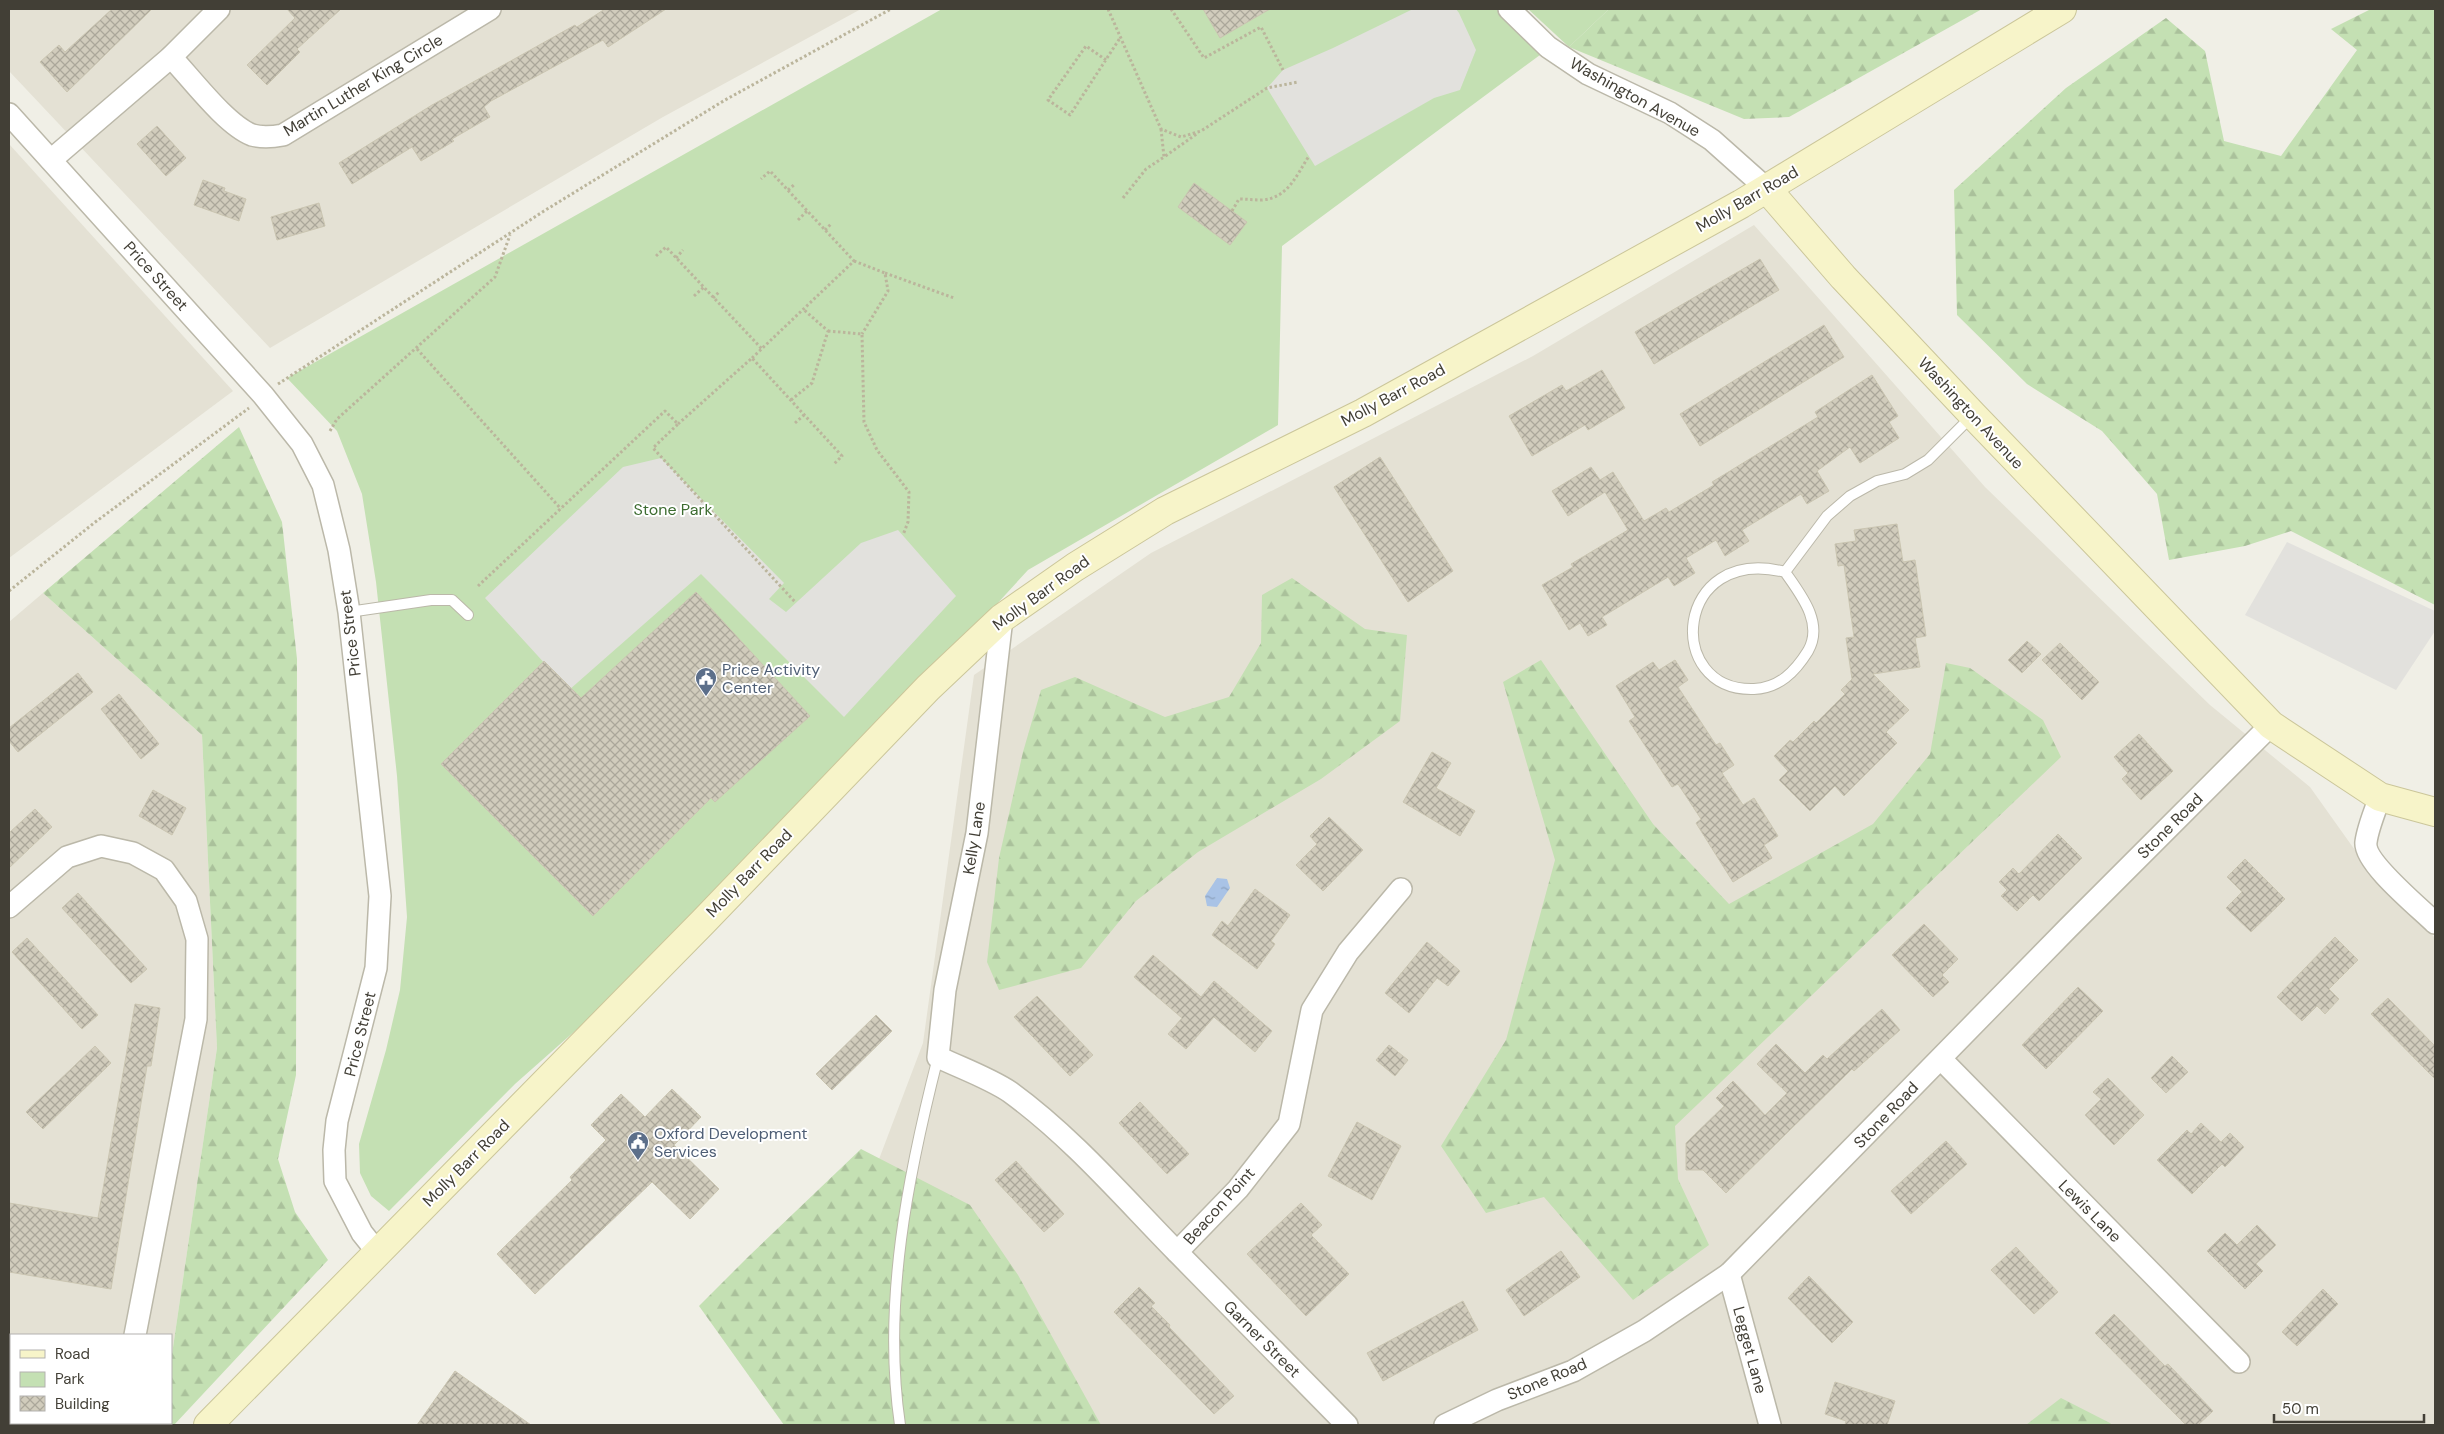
<svg xmlns="http://www.w3.org/2000/svg" width="2444" height="1434" font-family="'DM Sans',sans-serif">
<style>
.residential{fill:#e4e1d4}
.forest{fill:url(#forest-firs)}
.green{fill:#c4e0b3}
.parking{fill:#e2e1dd}
.water{fill:url(#water-ripples)}
.building{fill:url(#building-cross-hatch);stroke:#cac5b1}
.lines{fill:none;stroke-linecap:round;stroke-linejoin:round}
.lane-casing{stroke:#bbb8a9;stroke-width:12}
.street-casing{stroke:#bbb8a9;stroke-width:24}
.secondary-casing{stroke:#cbc69a;stroke-width:30}
.path{stroke:#bbb59c;stroke-width:3;stroke-dasharray:2.5 2.5;stroke-linecap:butt}
.lane{stroke:#fff;stroke-width:10}
.street{stroke:#fff;stroke-width:21}
.secondary{stroke:#f7f4c9;stroke-width:28}
.labels{text-anchor:middle;dominant-baseline:central;stroke-width:4;stroke-linejoin:round;paint-order:stroke}
.street-label{font-size:16px;fill:#423f36;stroke:#fff}
.park-label{font-size:16px;fill:#3d6c31;stroke:#fff}
.service-label{font-size:16px;fill:#4e5e75;stroke:#fff;text-anchor:start}
</style>
<defs>
<pattern id="forest-firs" width="22" height="20" patternUnits="userSpaceOnUse" patternTransform="scale(1.25)"><rect width="22" height="20" fill="#c4e0b3"/><path d="M5 1l3.5 6h-7zM16 11l3.5 6h-7z" fill="#aac19b"/></pattern>
<pattern id="water-ripples" width="26" height="14" patternUnits="userSpaceOnUse" patternTransform="scale(1.25)"><rect width="26" height="14" fill="#a9c3e6"/><path d="M2 4q2-2 4 0t4 0M15 11q2-2 4 0t4 0" fill="none" stroke="#8ba0bb"/></pattern>
<pattern id="building-cross-hatch" width="8" height="8" patternUnits="userSpaceOnUse" patternTransform="scale(1.25)"><rect width="8" height="8" fill="#d1ccbc"/><path d="M0 0l8 8M0 8l8-8" fill="none" stroke="#aba79a"/></pattern>
</defs>
<rect width="100%" height="100%" fill="#f0efe6"/>
<!-- residential -->
<g class="residential">
<path d="M9,9h852l-198,108 -393,231 -261,-277z"/>
<path d="M9,144l224,247 -224,167z"/>
<path d="M1754,225l231,262 225,218 100,82 47,66 78,85v487h-1575l-15,-176 78,-206 51,-368 177,-122 382,-197z"/>
<path d="M43,593l159,142 15,313 -46,313v-26h-160v88h151v2h-153v-803z"/>
</g>
<!-- forest -->
<g class="forest">
<path d="M1609,9h373l-193,108 -45,2 -175,-72z"/>
<path d="M2371,9h64v596l-144,-74 -46,15 -76,14 -12,-66 -55,-63 -75,-47 -70,-69 -3,-125 112,-102 100,-70 39,33 19,90 57,15 76,-106 -26,-21z"/>
<path d="M239,427l43,95 15,137 -1,416 -18,84 17,53 33,48 -154,165h-12v-2h9v-62l46,-313 -15,-313 -159,-142z"/>
<path d="M1292,578l73,51 42,6 -7,86 -79,58 -123,73 -62,49 -55,67 -82,22 -12,-28 12,-104 24,-106 18,-62 34,-13 90,40 64,-20 32,-54 1,-48z"/>
<path d="M1541,660l112,164 76,80 144,-80 57,-70 16,-91 24,5 73,52 18,37 -386,369 3,53 31,66 -76,55 -89,-103 -58,16 -45,-67 65,-106 49,-180 -52,-178z"/>
<path d="M861,1149l109,56 48,70 83,150h-317l-85,-119 50,-50z"/>
<path d="M2061,1398l49,25 2,2h-86z"/>
</g>
<!-- green -->
<g class="green">
<path d="M942,9h566l32,46 -258,191 -4,179 -250,145 -296,322 -217,192 -126,127 -18,-15 -11,-23 -1,-29 27,-94 14,-60 7,-73 -10,-141 -21,-194 -14,-88 -25,-63 -50,-53z"/>
<path d="M1528,9h81l-40,38z"/>
</g>
<!-- parking -->
<g class="parking">
<path d="M1413,9h43l3,4 17,37 -16,40 -26,8 -119,68 -48,-78 16,-18 50,-22z"/>
<path d="M661,458l123,125 -15,16 17,13 75,-69 37,-13 58,66 -112,121 -143,-143 -132,116 -84,-92 138,-131z"/>
<path d="M2287,542l148,69v20l-39,59 -151,-75z"/>
</g>
<!-- water -->
<path class="water" d="M1217,878l10,1 3,9 -13,19 -10,-1 -2,-10z"/>
<!-- building -->
<g class="building">
<path d="M112,9h40l-85,83 -27,-30 19,-17 6,7z"/>
<path d="M287,9h54l-44,40 3,3 -33,33 -20,-20 48,-47z"/>
<path d="M605,9h61l-58,38 -5,-7 -112,61 -7,6 6,10 -38,22 2,2 -33,20 -9,-14 -60,37 -13,-21 93,-58 143,-80 2,2z"/>
<path d="M1203,9h67l-50,29z"/>
<path d="M157,126l29,32 -20,18 -29,-32z"/>
<path d="M203,180l22,8 -1,3 22,8 -7,22 -45,-16z"/>
<path d="M1194,183l53,39 -17,23 -52,-38z"/>
<path d="M319,203l6,23 -48,14 -6,-23z"/>
<path d="M1760,259l19,31 -125,74 -19,-32z"/>
<path d="M1824,325l20,32 -144,89 -20,-32z"/>
<path d="M1602,370l23,38 -37,22 -3,-5 -53,31 -23,-40 53,-31 4,6z"/>
<path d="M1872,375l26,41 -9,6 10,16 -39,25 -10,-16 -33,24 12,20 -22,13 -6,-10 -59,36 7,11 -24,15 -9,-16 -30,18 9,15 -21,13 -6,-9 -66,40 5,8 -19,11 -8,-13 -11,7 -27,-45 31,-18 -2,-3 57,-34 -23,-38 -37,24 -16,-25 39,-24 9,13 13,-8 31,49 22,-13 3,4 45,-27 -2,-3 106,-65 -3,-5z"/>
<path d="M1380,457l73,114 -45,31 -74,-115z"/>
<path d="M1897,524l6,38 12,-2 11,76 -11,2 5,29 -47,7 36,36 -23,22 11,11 -53,53 -9,-10 -25,25 -31,-31 9,-9 -14,-15 16,-16 3,2 21,-21 2,2 29,-29 -4,-4 11,-11 -6,-41 8,-1 -10,-72 -6,1 -3,-22 21,-3 -2,-11z"/>
<path d="M696,592l114,124 -95,86 -4,-4 -118,118 -152,-152 103,-103 37,37z"/>
<path d="M2027,641l14,13 -19,19 -14,-13z"/>
<path d="M2060,643l39,39 -17,18 -40,-40z"/>
<path d="M1675,660l13,20 -10,7 38,58 4,-2 14,22 -12,8 21,32 11,-7 24,38 -14,9 8,13 -39,24 -37,-59 5,-4 -23,-35 -6,3 -43,-66 6,-4 -19,-31 37,-24 6,8z"/>
<path d="M78,673l15,19 -75,60 -9,-11v-13z"/>
<path d="M119,694l40,50 -18,15 -40,-50z"/>
<path d="M2139,734l34,37 -32,29 -19,-21 6,-6 -14,-16z"/>
<path d="M1432,752l19,11 -15,25 39,23 -15,25 -57,-34z"/>
<path d="M153,790l33,18 -14,27 -33,-19z"/>
<path d="M35,809l17,18 -43,41v-35z"/>
<path d="M1329,817l34,33 -40,41 -27,-26 21,-21 -7,-8z"/>
<path d="M2058,834l24,24 -43,43 -6,-6 -16,16 -16,-15 6,-6 -8,-8 14,-14 6,6z"/>
<path d="M2245,859l40,40 -34,33 -25,-24 16,-16 -15,-15z"/>
<path d="M1255,889l35,26 -19,26 4,3 -18,25 -45,-34 10,-14 6,5z"/>
<path d="M78,893l69,76 -16,14 -69,-75z"/>
<path d="M1924,924l34,35 -16,16 7,7 -16,15 -41,-42z"/>
<path d="M2335,937l23,23 -29,29 10,10 -14,15 -8,-8 -15,15 -25,-24z"/>
<path d="M27,938l71,77 -16,14 -70,-77z"/>
<path d="M1427,942l33,29 -12,15 -11,-8 -28,35 -24,-20z"/>
<path d="M1153,955l48,42 13,-16 58,50 -17,21 -41,-35 -28,32 -18,-15 14,-16 -48,-41z"/>
<path d="M2078,987l25,24 -57,58 -24,-24z"/>
<path d="M1037,996l56,59 -23,21 -56,-59z"/>
<path d="M2388,998l47,48v33l-64,-65z"/>
<path d="M135,1004l25,4 -9,58h-4l-36,223 -102,-17v-69l89,15z"/>
<path d="M1882,1009l18,21 -46,41 -2,-2 -126,124 -23,-23h-17v-27l38,-37 -8,-8 17,-17 32,34 22,-22 -30,-29 19,-20 29,29 18,-18 4,4z"/>
<path d="M876,1015l16,16 -60,59 -16,-16z"/>
<path d="M1389,1045l19,15 -13,16 -19,-16z"/>
<path d="M95,1046l16,17 -68,66 -17,-17z"/>
<path d="M2172,1056l16,16 -22,21 -15,-15z"/>
<path d="M2108,1078l36,37 -30,30 -29,-30 16,-16 -8,-7z"/>
<path d="M672,1089l29,28 -27,28 45,44 -29,30 -38,-37 -117,112 -38,-40 75,-74 -2,-3 36,-37 -15,-15 30,-31 24,23z"/>
<path d="M1140,1102l49,52 -22,20 -48,-51z"/>
<path d="M1357,1122l44,24 -29,54 -44,-24z"/>
<path d="M2201,1123l20,19 9,-9 14,14 -19,20 -3,-3 -30,30 -35,-34 30,-30 4,4z"/>
<path d="M1946,1141l21,23 -56,50 -20,-23z"/>
<path d="M1016,1161l48,53 -20,18 -49,-52z"/>
<path d="M1301,1203l21,22 -11,10 38,39 -43,42 -59,-62z"/>
<path d="M2257,1225l19,20 -20,19 7,7 -18,18 -38,-38 18,-18 12,12z"/>
<path d="M2016,1247l42,45 -24,22 -43,-44z"/>
<path d="M1561,1251l19,26 -56,39 -18,-26z"/>
<path d="M1809,1276l44,46 -21,21 -44,-45z"/>
<path d="M1139,1287l16,16 -4,3 19,19 -1,2 65,69 -20,18 -100,-102z"/>
<path d="M2323,1289l15,15 -41,42 -15,-14z"/>
<path d="M1463,1301l15,29 -95,51 -16,-28z"/>
<path d="M2114,1314l51,52 3,-2 45,47 -15,14h-12l-91,-92z"/>
<path d="M455,1371l76,54h-114z"/>
<path d="M1835,1382l60,19 -8,24h-42l1,-4 -21,-7z"/>
</g>
<g class="lines">
<!-- lane casing -->
<g class="lane-casing">
<g id="lane">
<path d="M1785,572c16,23 39,51 23,79 -13,21 -29,37 -54,38 -91,3 -80,-145 31,-117l42,-56 23,-20 27,-15 28,-7 23,-14 44,-44"/>
<path d="M349,612l82,-12h21l16,15"/>
<path d="M900,1425c-18,-122 8,-250 38,-368"/>
</g>
</g>
<!-- street casing -->
<g class="street-casing">
<g id="street">
<path d="M1509,9l39,38 40,27 82,39 42,27 55,49"/>
<path d="M171,57c20,21 55,68 81,78 11,3 20,2 31,0l207,-126"/>
<path d="M9,114l254,281 39,49 21,41 16,65 10,62 31,284 -4,72 -39,153 -3,29 1,31 27,52 16,20"/>
<path d="M51,160l120,-103 48,-48"/>
<path d="M1002,618l-25,215 -32,157 -7,67c23,11 51,21 72,35 63,46 113,105 167,160l61,-63 51,-65 23,-114 36,-58 53,-63"/>
<path d="M2380,797c-5,14 -12,30 -14,45 -3,20 54,66 69,81"/>
<path d="M9,907l58,-50 34,-11 32,7 31,17 22,31 11,38 -1,80 -61,316"/>
<path d="M1941,1059l298,303"/>
<path d="M1177,1252l170,173"/>
<path d="M1729,1274l41,151"/>
<path d="M83,1425l2,-2"/>
<path d="M1445,1425l52,-25 76,-29 71,-40 85,-57 338,-345 204,-204"/>
</g>
</g>
<!-- secondary casing -->
<g class="secondary-casing">
<g id="secondary">
<path d="M1767,189l76,88 130,138 298,310 109,72 55,15"/>
<path d="M208,1425l495,-503 225,-234 74,-70 73,-51 90,-56 198,-98 378,-209 321,-195"/>
</g>
</g>
<!-- path -->
<g class="path">
<path d="M1108,9l53,120 20,8 20,-6 66,-43 31,-6"/>
<path d="M1171,9l33,49 57,-31 22,43"/>
<path d="M1106,60l-20,-14 -38,54 22,15 50,-77"/>
<path d="M1161,129l3,28 34,-24"/>
<path d="M788,190l7,-6"/>
<path d="M1123,198l23,-29 18,-12"/>
<path d="M1232,211l7,-12c8,0 15,1 23,1 26,-2 34,-24 47,-44"/>
<path d="M798,220l9,-9"/>
<path d="M825,230l7,-7"/>
<path d="M656,256l10,-9 96,102"/>
<path d="M676,258l7,-8"/>
<path d="M854,261l31,12 3,18 -26,43"/>
<path d="M885,273l69,25"/>
<path d="M694,296l10,-9"/>
<path d="M713,298l7,-7"/>
<path d="M828,331l34,3 2,88 13,28 32,42 -1,30 -5,13"/>
<path d="M417,349l144,160"/>
<path d="M752,358l102,-97 -84,-90 -9,8"/>
<path d="M278,384l266,-173 181,-111 166,-91"/>
<path d="M791,400l21,-17 16,-52 -25,-22"/>
<path d="M795,423l9,-8"/>
<path d="M678,424l74,-66 90,98 -9,9"/>
<path d="M330,431l7,-12 158,-142 15,-42"/>
<path d="M478,586l187,-175 13,13 -25,24 143,155"/>
<path d="M9,591l85,-68 155,-115"/>
</g>
<!-- lane -->
<use href="#lane" class="lane"/>
<!-- street -->
<use href="#street" class="street"/>
<!-- secondary -->
<use href="#secondary" class="secondary"/>
</g>
<!-- icons -->
<defs>
<g id="civic-pin" transform="scale(1.125)"><path d="M0 17L-7.5 6A9.5 9.5 0 1 1 7.5 6Z" fill="#5c6f8a" stroke="#fff"/><path d="M-.6-6.5H3V-4.5H.6V-3L4-1V1h2V6H-6V1h2V-1L-.6-3ZM-1.2 2.5V6h2.4V2.5Z" fill="#fff"/></g>
</defs>
<g fill-rule="evenodd">
<use href="#civic-pin" x="706" y="678"/>
<use href="#civic-pin" x="638" y="1142"/>
</g>
<g class="labels">
<!-- street labels -->
<g class="street-label">
<text transform="translate(363 85) rotate(-31)">Martin Luther King Circle</text>
<text transform="translate(1635 97) rotate(29)">Washington Avenue</text>
<text transform="translate(1747 199) rotate(-30)">Molly Barr Road</text>
<text transform="translate(156 276) rotate(48)">Price Street</text>
<text transform="translate(1393 395) rotate(-28)">Molly Barr Road</text>
<text transform="translate(1971 413) rotate(47)">Washington Avenue</text>
<text transform="translate(1041 593) rotate(-36)">Molly Barr Road</text>
<text transform="translate(350 633) rotate(-97)">Price Street</text>
<text transform="translate(2170 826) rotate(-45)">Stone Road</text>
<text transform="translate(974 838) rotate(-81)">Kelly Lane</text>
<text transform="translate(749 873) rotate(-46)">Molly Barr Road</text>
<text transform="translate(360 1034) rotate(-76)">Price Street</text>
<text transform="translate(1886 1115) rotate(-46)">Stone Road</text>
<text transform="translate(466 1163) rotate(-45)">Molly Barr Road</text>
<text transform="translate(1219 1206) rotate(-48)">Beacon Point</text>
<text transform="translate(2090 1211) rotate(45)">Lewis Lane</text>
<text transform="translate(1262 1339) rotate(45)">Garner Street</text>
<text transform="translate(1750 1350) rotate(75)">Legget Lane</text>
<text transform="translate(1547 1379) rotate(-23)">Stone Road</text>
</g>
<!-- park labels -->
<g class="park-label">
<text x="673" y="509">Stone Park</text>
</g>
<!-- service labels -->
<g class="service-label">
<text x="722" y="669">Price Activity<tspan x="722" dy="18">Center</tspan></text>
<text x="654" y="1133">Oxford Development<tspan x="654" dy="18">Services</tspan></text>
</g>
</g>
<!-- border -->
<rect width="2444" height="1434" fill="none" stroke="#423f36" stroke-width="20"/>
<!-- legend -->
<rect x="10" y="1334" width="162" height="90" fill="#ffffff" stroke="#b3b2af"/>
<rect x="20" y="1350" width="25" height="8" fill="#f7f4c9" stroke="#b3b2af"/>
<text x="55" y="1359" font-size="15" fill="#423f36">Road</text>
<rect x="20" y="1372" width="25" height="15" fill="#c4e0b3" stroke="#b3b2af"/>
<text x="55" y="1384" font-size="15" fill="#423f36">Park</text>
<rect x="20" y="1396" width="25" height="15" fill="url(#building-cross-hatch)" stroke="#b3b2af"/>
<text x="55" y="1409" font-size="15" fill="#423f36">Building</text>
<!-- scale -->
<path d="M2274 1414v8h150v-8" fill="none" stroke="#423f36" stroke-width="2.5"/>
<text x="2282" y="1414" font-size="15" fill="#423f36" stroke="#ffffff" stroke-width="4" paint-order="stroke">50 m</text>
</svg>
